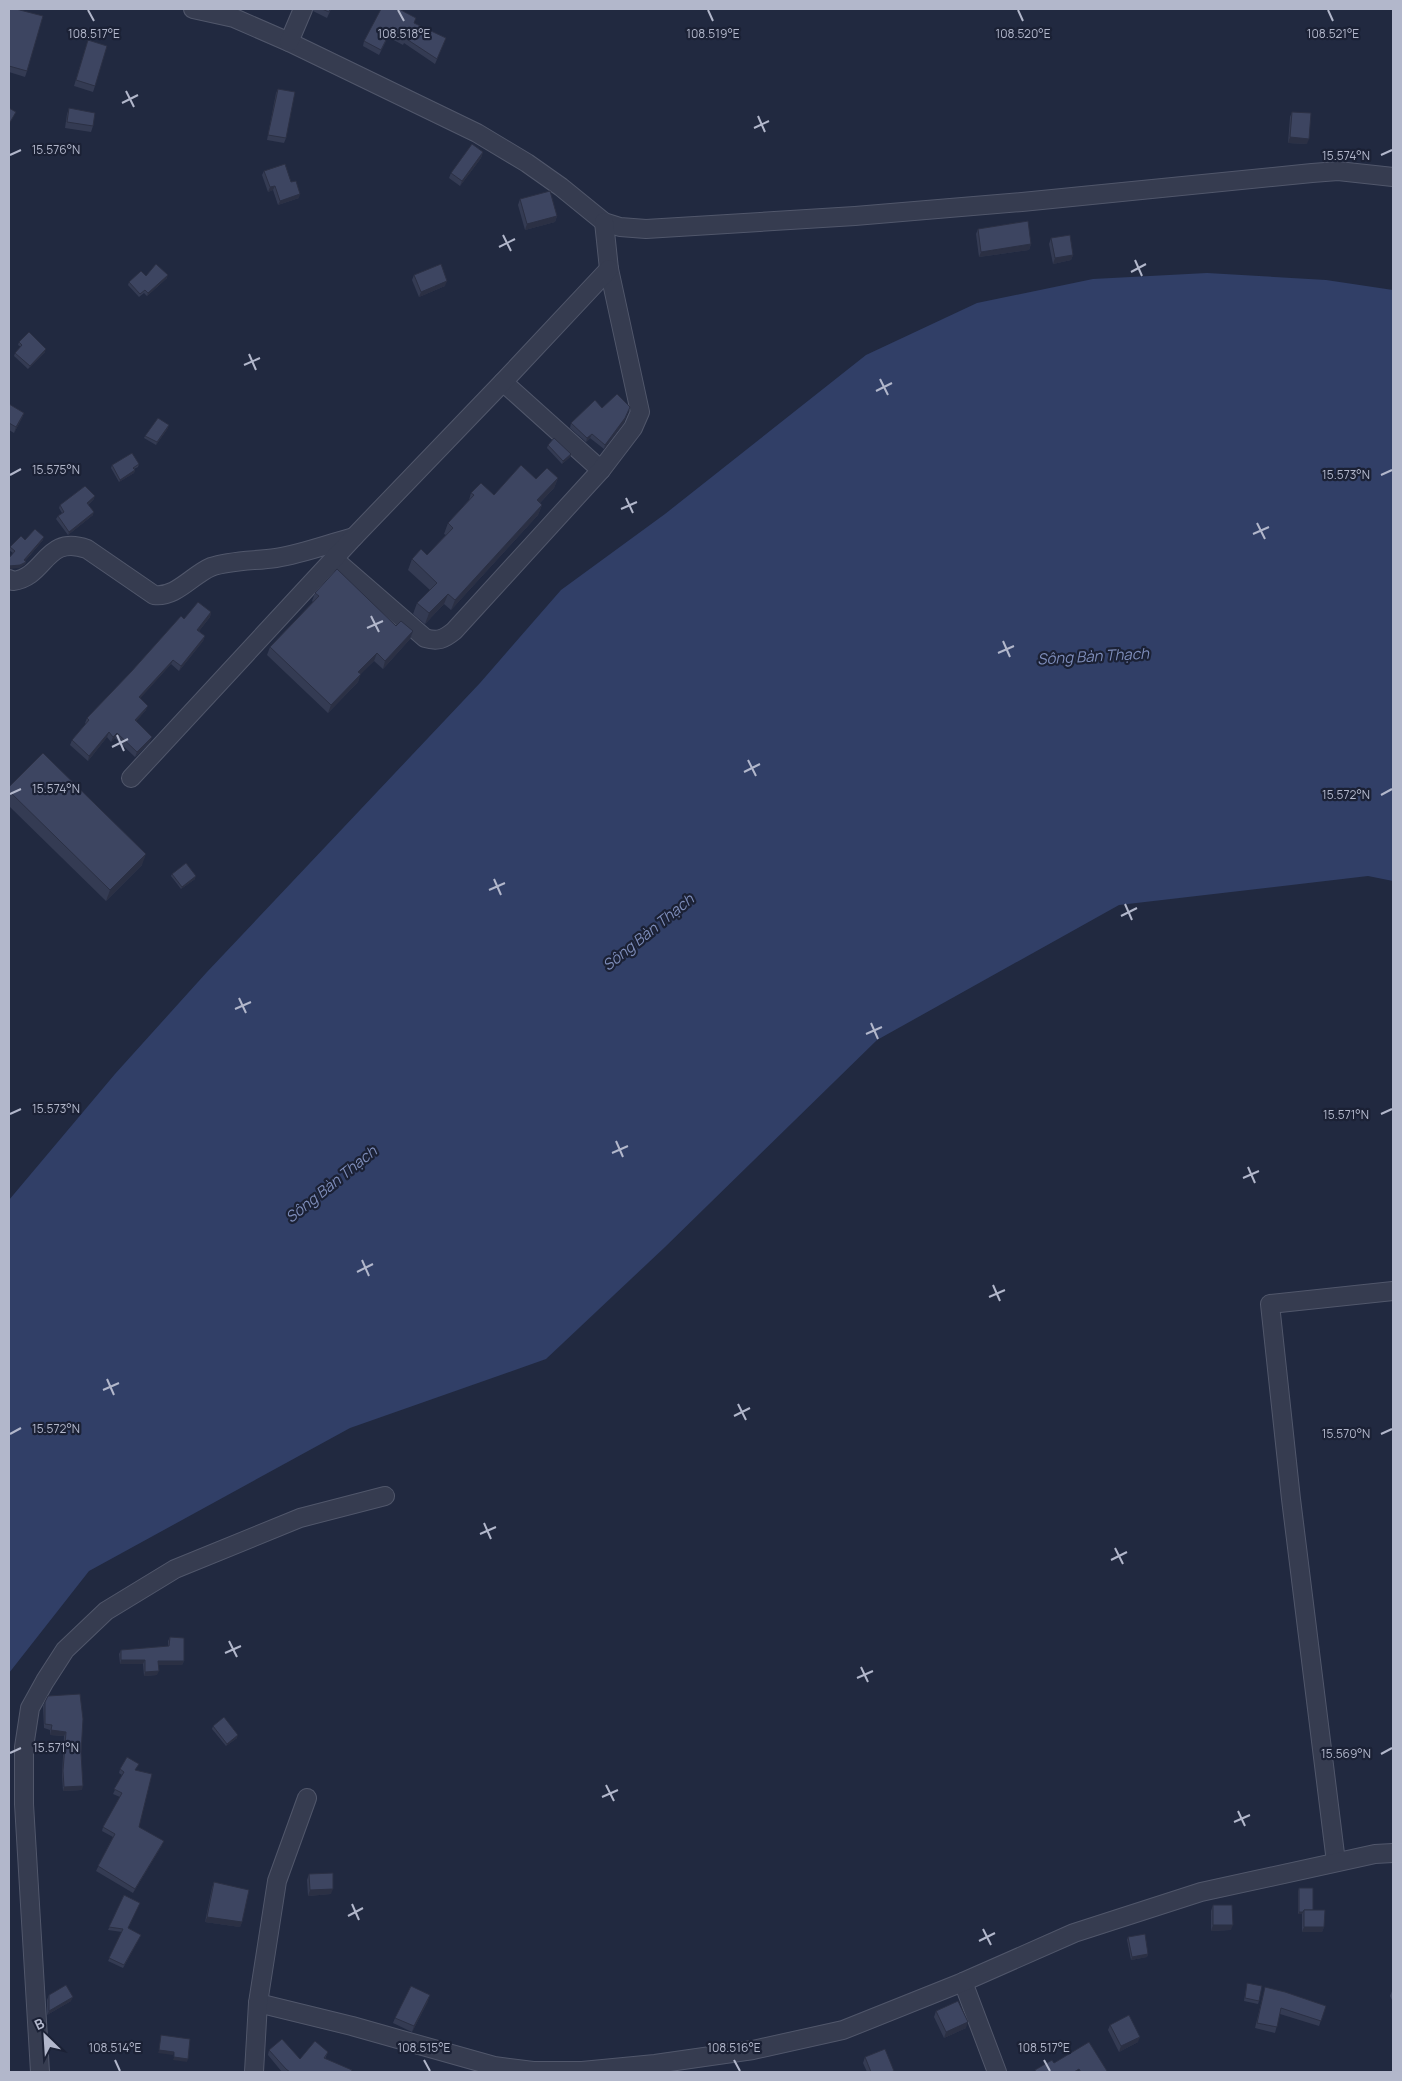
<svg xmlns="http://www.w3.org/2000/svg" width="1402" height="2081" font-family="Manrope,sans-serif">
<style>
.water{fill:#313f67}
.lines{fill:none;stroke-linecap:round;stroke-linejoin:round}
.minor-casing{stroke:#51576b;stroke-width:20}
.minor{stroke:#363c50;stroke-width:18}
.wall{fill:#343b53}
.shaded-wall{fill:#2b3044}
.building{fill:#3d4561;stroke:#2b3044}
.ticks{fill:none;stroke:#b2b7cb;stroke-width:2}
.labels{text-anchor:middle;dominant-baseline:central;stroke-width:4.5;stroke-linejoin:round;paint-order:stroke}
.water-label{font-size:15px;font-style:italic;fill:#7e8dba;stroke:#1b2135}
.ticks-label{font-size:12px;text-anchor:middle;fill:#b2b7cb;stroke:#1b2135;stroke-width:4.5;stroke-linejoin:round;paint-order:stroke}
</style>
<rect width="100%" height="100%" fill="#212940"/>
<!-- water -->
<path class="water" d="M1207,273l119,7 67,10v591l-25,-5 -249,29 -242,135 -212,207 -119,112 -196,69 -261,143 -80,102v-473l106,-126 92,-102 273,-289 81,-93 104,-76 201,-159 111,-52 116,-24z"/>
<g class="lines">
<!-- minor casing -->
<g class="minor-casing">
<g id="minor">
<path d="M193,9l41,9 55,24 188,91 50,30 34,24 43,35 16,5 26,2 209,-13 167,-14 290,-29 26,-2 55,6"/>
<path d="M289,42l14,-33"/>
<path d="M503,382l98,88"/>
<path d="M334,559l91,79c13,4 19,1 29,-7l147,-161 32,-42 7,-16 -31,-143 -5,-47"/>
<path d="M9,579l4,2c33,-4 32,-47 74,-32l67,46c22,3 38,-20 57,-28 20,-7 44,-6 65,-9 26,-4 52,-14 78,-21"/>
<path d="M131,778l223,-241 149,-155 106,-113"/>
<path d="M1336,1862l-45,-363 -21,-195 123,-13"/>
<path d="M963,1982l34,90"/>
<path d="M258,2003l94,23 142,40 39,5h49l73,-7 98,-14 90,-20 120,-48 111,-49 127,-41 174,-38 18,-1"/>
<path d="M40,2072l-16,-268v-57l6,-39 15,-27 20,-31 41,-39 69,-42 125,-51 85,-22"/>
<path d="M254,2072l4,-69 19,-122 30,-83"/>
</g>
</g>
<!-- minor -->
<use href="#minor" class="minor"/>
</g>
<!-- wall -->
<g class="wall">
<path d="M9,9l18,62 -2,6 -16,-5z"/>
<path d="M313,9h18l-4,9 -14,-7z"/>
<path d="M414,23l32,15 -11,26 -31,-21 -1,2 -15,-8 -9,18 -16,-9 1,-5z"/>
<path d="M88,40l7,46 -2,6 -19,-6z"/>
<path d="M278,89l8,49 -2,5 -17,-3 9,-47z"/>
<path d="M69,108l24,18 -2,6 -26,-4 2,-14z"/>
<path d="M1292,112l15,32 -19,-1 2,-26z"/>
<path d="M483,152l-2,6 -21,28 -11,-8 2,-5z"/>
<path d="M264,171l35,27 -21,7 -5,-15 -5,2 -6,-17z"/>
<path d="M520,199l37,17 -2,6 -30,8 -7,-25z"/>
<path d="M978,229l53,15 -2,6 -50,7 -3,-23z"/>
<path d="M1051,238l22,17 -2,5 -18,4 -4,-20z"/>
<path d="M414,275l31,11 -26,11 -7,-17z"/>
<path d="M146,276l21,2 -20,18 -3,-3 -5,4 -11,-12 1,-3z"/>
<path d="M19,342l26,10 -17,17 -14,-13 1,-3 6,-6 -3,-2z"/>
<path d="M9,404l15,9 -2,5 -8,15 -5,-3z"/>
<path d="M602,408l22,15 -20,26 -14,-11 -4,4 -16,-14 1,-5z"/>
<path d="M168,428l-12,17 -12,-7 1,-2z"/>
<path d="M548,445l23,9 -1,3 -8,7 -15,-16z"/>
<path d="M139,464l-1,3 -4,2 1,1 -1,3 -15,9 -8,-14 1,-3z"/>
<path d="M558,478l-4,10 -14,15 2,2 -4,10 -87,95 -7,-6 -19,20 -12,-10 4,-11 13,-13 -22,-20 4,-11 15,-4 19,-20 -2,-1 4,-11 21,-23 2,-7 23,2 42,-16z"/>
<path d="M94,499l-6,6 5,10 -25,20 -12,-16 2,-3 4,-3 -3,-5 1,-3z"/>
<path d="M25,540h18l-18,21 1,1 -1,2 -6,4 -6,-15 -4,-3 1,-3z"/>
<path d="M315,593l81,33 17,5 -3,8 -27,30 -9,-8 -14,13 -2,8 -30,31 -61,-58 3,-8 43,-45 -1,-1z"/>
<path d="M211,612l-1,5 -11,14 6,5 -2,5 -24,30 -8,-7 -31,34 6,12 -10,11 14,21 -15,15 -20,-19 -4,4 -4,-5 -19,24 -18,-16 2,-5 14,-16 -1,-1 2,-5 97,-99z"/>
<path d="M9,787l133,78 -36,36 -97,-95z"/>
<path d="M172,874l23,5 -14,10 -10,-13z"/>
<path d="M170,1637l14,24 -2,4h-24l-1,10 -13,1 -1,-12h-23l-1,-10 2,-4 47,-4v-5z"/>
<path d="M45,1702l36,51 1,37 -19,1 -1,-16 2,-39 -14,-1v-5l-6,-2 -1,-22z"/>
<path d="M213,1726l24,12 -11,8 -14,-17z"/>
<path d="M120,1769l16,1 3,57 23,18 -29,48 -37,-22 17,-34 -11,-6 1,-4 17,-30 -7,-3 9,-19 -3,-2z"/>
<path d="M309,1874l22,20 -23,2 -1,-16z"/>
<path d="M214,1882l28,40 -2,5 -35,-5 7,-34z"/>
<path d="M1299,1888l25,39 -2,5h-20v-18h-4v-23z"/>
<path d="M124,1895l4,33 13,7 -18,33 -15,-7 14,-29 -14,-2z"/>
<path d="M1213,1905l18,25 -20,1v-20z"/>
<path d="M1128,1937l20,17 -1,3 -16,3 -4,-20z"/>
<path d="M1247,1983l12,18 -1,3 -14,-3z"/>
<path d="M1265,1987l61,19 -7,20 -39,-12 -5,19 -20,-5z"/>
<path d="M1393,1990v12l-3,-6 2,-5z"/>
<path d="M49,1995l22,6 -24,14v-15z"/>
<path d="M428,2001l-16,31 -19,-9 2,-5z"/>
<path d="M936,2011l30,17 -22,10 -10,-21z"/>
<path d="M1110,2025l28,17 -19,10 -11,-22z"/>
<path d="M269,2050l31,9 28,-7 -3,7 27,13h-70l-14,-17z"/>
<path d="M865,2057l28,15h-26l-4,-9z"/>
</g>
<!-- shaded-wall -->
<g class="shaded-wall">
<path d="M1290,137l19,2 -2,5 -19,-1z"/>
<path d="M483,152l-2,6 -21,28 2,-5z"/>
<path d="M275,186l-2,4 -5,2 2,-5z"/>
<path d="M300,194l-1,4 -21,7 2,-4z"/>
<path d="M557,216l-2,6 -30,8 2,-6z"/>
<path d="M1031,244l-2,6 -50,7 2,-5z"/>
<path d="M1073,255l-2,5 -18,4 2,-6z"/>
<path d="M168,275l-1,3 -20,18 1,-3z"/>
<path d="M447,281l-2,5 -26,11 2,-5z"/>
<path d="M46,349l-1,3 -17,17 2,-3z"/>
<path d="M630,407l-6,16 -20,26 1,-4z"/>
<path d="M24,413l-2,5 -8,15 2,-6z"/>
<path d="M169,425l-1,3 -12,17 1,-3z"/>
<path d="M592,434l-2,4 -4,4 1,-4z"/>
<path d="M571,454l-1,3 -8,7 1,-3z"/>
<path d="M135,470l-1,3 -15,9 1,-2z"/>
<path d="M558,478l-4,10 -21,22 4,-10z"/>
<path d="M95,496l-1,3 -8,7 1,-3z"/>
<path d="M542,505l-4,10 -87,95 4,-10z"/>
<path d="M94,512l-1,3 -25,20 1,-3z"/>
<path d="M44,537l-1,3 -20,23 1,-3z"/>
<path d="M26,562l-1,2 -6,4 -10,1v-3z"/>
<path d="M448,594l-4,10 -19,20 4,-11z"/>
<path d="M211,612l-1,5 -14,18 1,-5z"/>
<path d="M413,631l-3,8 -27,30 2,-8z"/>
<path d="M205,636l-2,5 -24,30 2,-5z"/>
<path d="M377,653l-3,8 -19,19 3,-8z"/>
<path d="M173,660l-2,4 -34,38 2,-5z"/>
<path d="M361,674l-3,8 -30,31 3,-8z"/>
<path d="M148,706l-2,4 -13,15 2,-5z"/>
<path d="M109,732l-2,5 -19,24 1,-5z"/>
<path d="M117,733l-2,5 -4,4 2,-5z"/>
<path d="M152,737l-2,5 -15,15 2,-5z"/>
<path d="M146,854l-4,11 -36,36 4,-11z"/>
<path d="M196,876l-1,3 -14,10 1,-2z"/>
<path d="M121,1660h24l-2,4h-23z"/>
<path d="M158,1661h26l-2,4h-26z"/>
<path d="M159,1671l-2,4 -13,1 1,-4z"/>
<path d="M51,1730l15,2 -2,4 -14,-1z"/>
<path d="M238,1735l-1,3 -11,8 1,-2z"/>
<path d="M83,1786l-1,4 -19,1 1,-4z"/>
<path d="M164,1841l-2,4 -29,48 2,-4z"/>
<path d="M333,1889l-2,5 -23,2 2,-6z"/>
<path d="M1299,1912h4l-1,2h-4z"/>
<path d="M207,1917l35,5 -2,5 -35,-5z"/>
<path d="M1213,1925h20l-2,5 -20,1z"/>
<path d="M1304,1927h20l-2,5h-20z"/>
<path d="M1148,1954l-1,3 -16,3 1,-3z"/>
<path d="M430,1995l-2,6 -16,31 2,-6z"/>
<path d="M73,1997l-2,4 -24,14 2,-4z"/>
<path d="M968,2022l-2,6 -22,10 2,-6z"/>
<path d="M1140,2037l-2,5 -19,10 2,-6z"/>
<path d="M159,2050l15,2 -1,3 -15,-2z"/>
<path d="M174,2057l14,2 -1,3 -14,-2z"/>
</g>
<!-- building -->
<g class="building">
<path d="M9,9h7l27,7 -16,55 -18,-5z"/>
<path d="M322,9h8l-1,3z"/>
<path d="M381,9h18l17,9 -2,5 32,15 -9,21 -32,-21v2l-15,-8 -9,18 -17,-9z"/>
<path d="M88,40l19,6 -12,40 -19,-6z"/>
<path d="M278,89l17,3 -9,46 -18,-3z"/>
<path d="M9,108l7,4 -7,12z"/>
<path d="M69,108l26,5 -2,13 -26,-4z"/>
<path d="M1292,112l19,1 -2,26 -19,-2z"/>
<path d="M472,144l11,8 -21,29 -11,-8z"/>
<path d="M285,164l6,18 5,-1 4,13 -20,7 -5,-15 -5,1 -6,-16z"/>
<path d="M550,191l7,25 -30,8 -7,-25z"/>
<path d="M1028,221l3,23 -50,8 -3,-23z"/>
<path d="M1070,235l3,20 -18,3 -4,-20z"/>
<path d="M156,264l12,11 -20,18 -3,-3 -5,4 -11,-12 12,-11 5,5z"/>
<path d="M441,264l6,17 -26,11 -7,-17z"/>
<path d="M29,332l17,17 -16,17 -15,-13 7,-8 -3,-3z"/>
<path d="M617,394l13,13 -5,11 -20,27 -13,-11 -5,4 -16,-15 24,-23 7,8z"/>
<path d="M9,404l15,9 -8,14 -7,-4z"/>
<path d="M158,418l11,7 -12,17 -12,-6z"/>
<path d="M554,438l17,16 -8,7 -15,-16z"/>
<path d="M132,453l7,11 -6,4 2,2 -15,10 -8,-15z"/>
<path d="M521,465l15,14 11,-11 11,10 -21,22 5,5 -87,95 -7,-6 -19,19 -12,-10 20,-20 -25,-24 9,-10 6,6 26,-27 -5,-5 26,-28 -3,-2 10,-10 13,12z"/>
<path d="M85,486l10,10 -8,7 7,9 -25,20 -11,-16 6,-4 -4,-7z"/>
<path d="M35,529l9,8 -20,23 2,2 -6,3 -11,1v-8l6,-7 -5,-4 11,-11 4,4z"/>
<path d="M337,569l59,57 5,-5 12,10 -28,30 -8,-8 -19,19 3,2 -30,31 -61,-58 49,-51 -4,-3z"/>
<path d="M198,602l13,10 -14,18 8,6 -24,30 -8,-6 -34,37 9,9 -13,14 17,17 -15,15 -20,-19 -4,4 -4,-5 -20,24 -17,-16 17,-20 -2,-2 44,-46 50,-56 3,3z"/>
<path d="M43,753l103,101 -36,36 -101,-99v-4z"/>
<path d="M186,863l10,13 -14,11 -10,-13z"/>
<path d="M170,1637l14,1v23h-26l1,10 -14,1v-12h-24v-10l48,-4z"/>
<path d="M80,1694l3,25 -2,34 2,33 -19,1 -1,-16 3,-39 -15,-2 1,-5 -7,-1v-22l3,-6z"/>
<path d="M224,1717l14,18 -11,9 -14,-18z"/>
<path d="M127,1757l12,7 -4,6 17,4 -13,53 25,14 -29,48 -37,-23 17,-32 -12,-7 19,-34 -8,-4 10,-17 -4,-3z"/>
<path d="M333,1873v16l-23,1 -1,-16z"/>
<path d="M214,1882l35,8 -7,32 -35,-5z"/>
<path d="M1299,1888h14v22h-9l-1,2h-4z"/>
<path d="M124,1895l16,8 -12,25 13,7 -17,30 -15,-7 14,-29 -14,-2z"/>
<path d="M1213,1905h19l1,20h-20z"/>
<path d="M1304,1910h21l-1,17h-20z"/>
<path d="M1145,1934l3,20 -16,3 -4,-20z"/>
<path d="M1247,1983l15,3 -3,15 -14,-3z"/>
<path d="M66,1985l7,12 -24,14v-16z"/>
<path d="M411,1986l19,9 -16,31 -19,-8z"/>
<path d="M1265,1987l20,5 41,14 -5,15 -40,-13 -4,19 -20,-4z"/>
<path d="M958,2001l10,21 -22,10 -10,-21z"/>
<path d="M1129,2015l11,22 -19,9 -11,-21z"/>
<path d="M161,2035l29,4 -2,20 -14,-2v-5l-15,-2z"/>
<path d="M282,2039l18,20 15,-18 13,11 -4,6 28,12 -1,2h-61l-4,-3 -17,-19z"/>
<path d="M1089,2042l18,29 -2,1h-24l-2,-3 -5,3h-38l-1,-2 17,-10 2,3z"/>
<path d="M885,2049l9,22 -4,1h-19l-6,-15z"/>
</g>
<!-- ticks -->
<path class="ticks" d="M88,10l6,11M398,10l6,11M708,10l5,11M1018,10l5,11M1328,10l5,11M126,91l8,16M122,103l16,-8M758,116l7,16M754,128l15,-7M10,155l11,-5M1381,155l11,-5M503,235l8,16M499,247l16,-8M1135,260l7,16M1131,272l15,-8M249,354l7,16M244,365l16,-7M880,379l8,16M876,391l16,-8M10,475l11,-6M1381,475l11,-5M626,498l7,15M621,509l16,-7M1257,523l8,16M1253,534l16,-7M371,616l8,16M367,628l16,-7M1003,641l7,16M998,653l16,-7M117,735l7,16M112,747l16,-8M748,760l8,16M744,772l16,-8M10,794l11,-5M1381,795l11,-6M494,879l7,16M489,890l16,-7M1125,904l7,16M1121,916l16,-8M239,998l7,15M235,1009l16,-7M871,1023l7,16M866,1034l16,-7M10,1114l11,-5M1381,1114l11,-5M616,1141l7,16M612,1153l16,-7M1248,1167l7,16M1243,1178l16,-7M362,1260l7,16M357,1272l16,-8M993,1285l7,16M989,1297l16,-7M107,1379l7,16M103,1390l16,-7M738,1404l8,16M734,1416l16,-8M10,1434l11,-6M1381,1434l11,-5M484,1523l7,16M480,1534l16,-7M1115,1548l8,16M1111,1560l16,-8M229,1641l8,16M225,1653l16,-7M861,1667l7,15M857,1678l16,-7M10,1753l11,-5M1381,1754l11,-6M606,1785l8,16M602,1797l16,-7M1238,1811l7,15M1234,1822l16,-7M352,1904l7,16M348,1916l15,-8M983,1929l8,16M979,1941l16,-8M115,2060l5,11M424,2060l6,11M734,2060l6,11M1044,2060l6,11"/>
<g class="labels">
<!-- water labels -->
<g class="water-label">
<text transform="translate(1093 656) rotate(-3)">Sông Bàn Thạch</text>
<text transform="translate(648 932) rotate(-39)">Sông Bàn Thạch</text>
<text transform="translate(331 1184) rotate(-39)">Sông Bàn Thạch</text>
</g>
</g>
<g class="ticks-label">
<text x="404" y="38">108.518°E</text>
<text x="1023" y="38">108.520°E</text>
<text x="1333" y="38">108.521°E</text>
<text x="94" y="38">108.517°E</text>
<text x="713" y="38">108.519°E</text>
<text x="56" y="154">15.576°N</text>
<text x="1346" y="160">15.574°N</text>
<text x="56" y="474">15.575°N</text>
<text x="1346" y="479">15.573°N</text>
<text x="56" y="793">15.574°N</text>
<text x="1346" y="799">15.572°N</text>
<text x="56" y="1113">15.573°N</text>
<text x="1346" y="1119">15.571°N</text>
<text x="56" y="1433">15.572°N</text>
<text x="1346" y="1438">15.570°N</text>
<text x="56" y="1752">15.571°N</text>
<text x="1346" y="1758">15.569°N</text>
<text x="115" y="2052">108.514°E</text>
<text x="424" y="2052">108.515°E</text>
<text x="734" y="2052">108.516°E</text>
<text x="1044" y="2052">108.517°E</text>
</g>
<!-- border -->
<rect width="1402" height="2081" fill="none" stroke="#b2b7cb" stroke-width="20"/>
<!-- north arrow -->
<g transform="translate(45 2036) rotate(335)" stroke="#1b2135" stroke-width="4" paint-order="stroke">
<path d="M0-4L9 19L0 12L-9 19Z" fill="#b2b7cb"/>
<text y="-8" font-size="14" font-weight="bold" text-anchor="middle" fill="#b2b7cb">B</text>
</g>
</svg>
